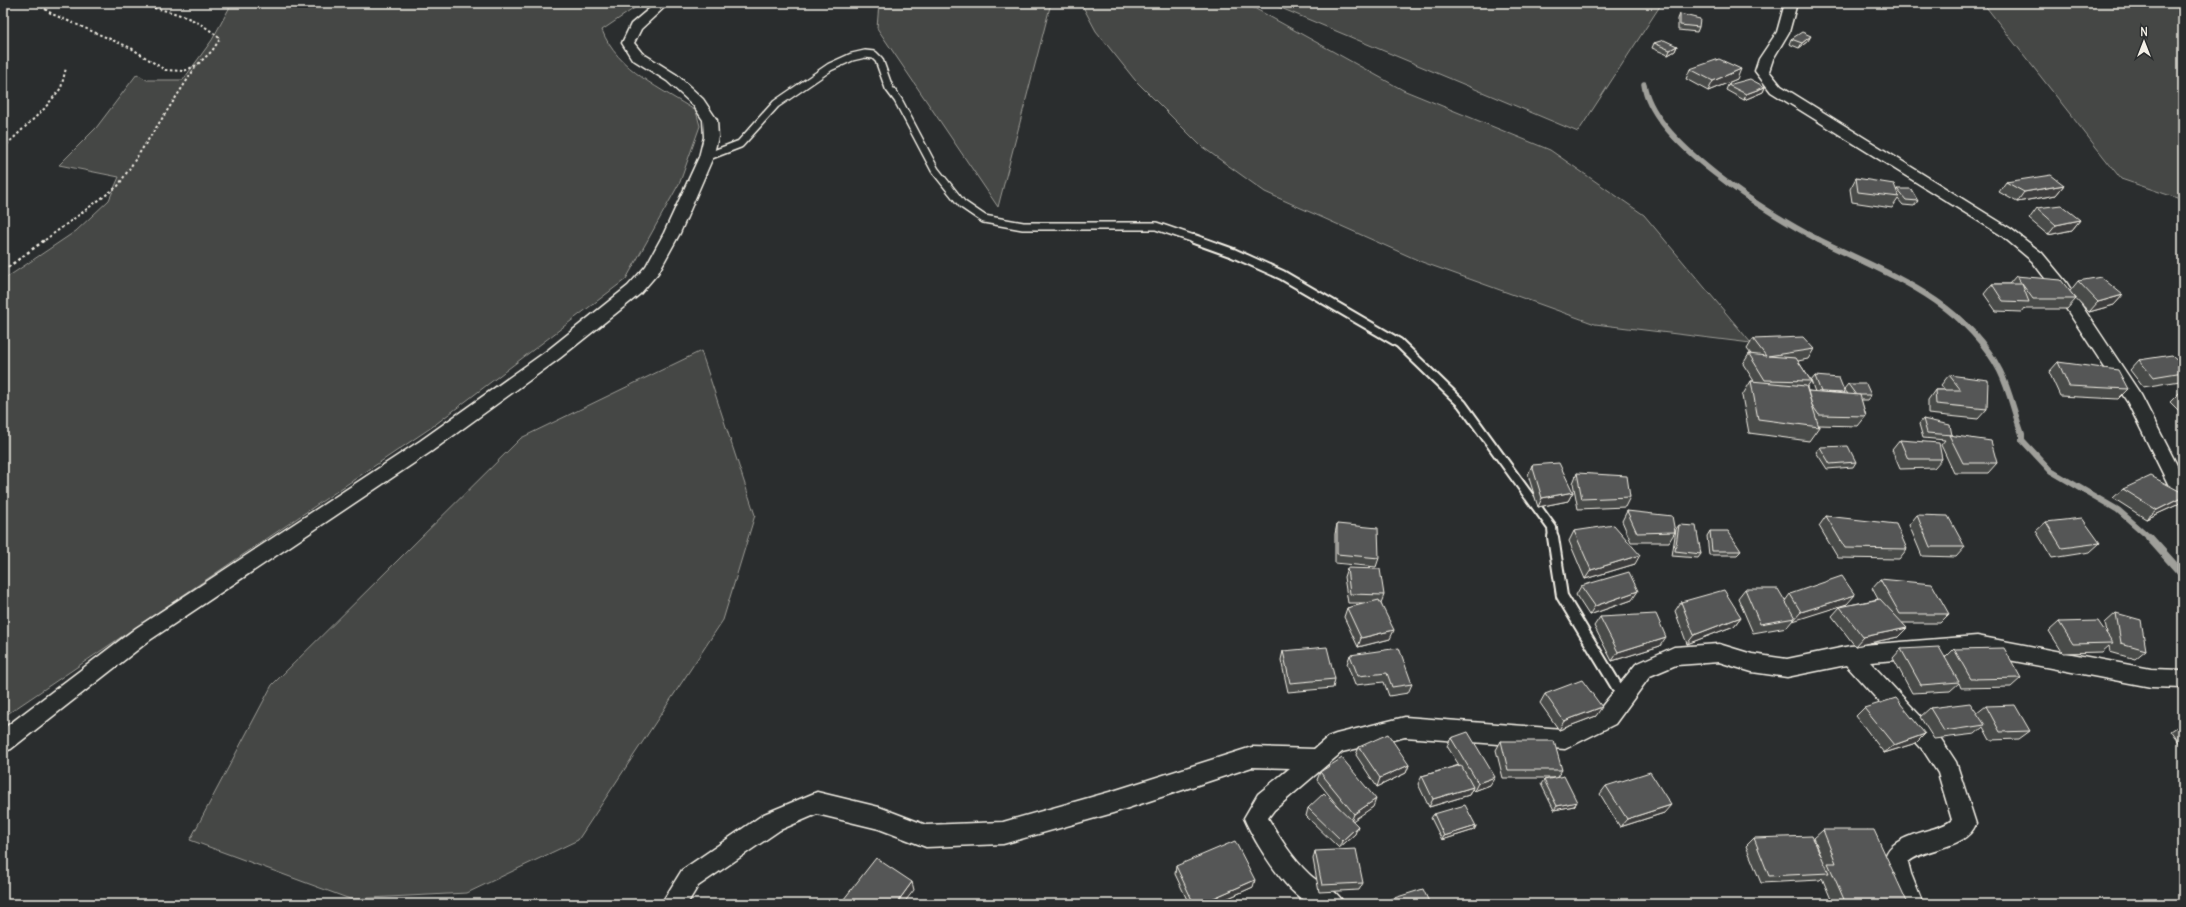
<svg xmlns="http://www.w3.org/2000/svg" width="2186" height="907" font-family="Delius,sans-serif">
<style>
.green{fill:#444645;stroke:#9c9c96}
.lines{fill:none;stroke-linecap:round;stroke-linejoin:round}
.stream-far2{stroke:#9f9f9a;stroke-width:5.5}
.stream-far1{stroke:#9f9f9a;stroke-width:6}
.stream{stroke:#9f9f9a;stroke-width:8}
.service-far2-casing{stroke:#f4f1e8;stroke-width:10}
.service-far1-casing{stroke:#f4f1e8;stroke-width:12}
.service-casing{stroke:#f4f1e8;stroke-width:14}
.minor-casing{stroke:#f4f1e8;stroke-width:3}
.path-far1{stroke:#f4f1e8;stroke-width:2;stroke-dasharray:2.5 2.5;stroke-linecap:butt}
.path{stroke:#f4f1e8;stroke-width:2.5;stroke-dasharray:3 3;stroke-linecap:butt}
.service-far2{stroke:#2a2d2e;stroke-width:7}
.service-far1{stroke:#2a2d2e;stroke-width:8}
.service{stroke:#2a2d2e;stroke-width:10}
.minor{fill:#2a2d2e;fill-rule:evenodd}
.wall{fill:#494b4a;stroke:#f4f1e8}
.shaded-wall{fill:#3c3d3c;stroke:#f4f1e8}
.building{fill:#555756;stroke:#f4f1e8}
</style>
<rect width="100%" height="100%" fill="#2a2d2e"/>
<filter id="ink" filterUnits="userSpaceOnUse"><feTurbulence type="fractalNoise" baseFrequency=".025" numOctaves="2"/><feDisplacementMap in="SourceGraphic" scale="8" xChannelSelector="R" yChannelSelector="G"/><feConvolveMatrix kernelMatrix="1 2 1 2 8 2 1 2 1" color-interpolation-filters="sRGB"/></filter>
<g filter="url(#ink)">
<!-- green -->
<g class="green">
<path d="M232,3h410l-40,27c15,40 60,59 94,81l4,15 -20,56 -54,97 -194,148 -429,290v-437l73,-49 33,-31 10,-23 -60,-12 37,-37 41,-54 10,6h36l29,-40z"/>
<path d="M879,3h172l-53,204 -121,-179z"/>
<path d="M1081,3h164l158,87 147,60 94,65 107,128 -156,-19 -173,-62 -157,-70 -64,-46 -66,-66 -39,-49z"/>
<path d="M1269,3h393l-84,129z"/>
<path d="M1983,3h200v197l-62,-21z"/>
<path d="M701,351l54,164 -32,105 -145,220 -111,53 -117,6 -160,-59 82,-155 249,-247z"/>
</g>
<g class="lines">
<!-- stream-far2 -->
<path class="stream-far2" d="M1644,84c8,58 126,131 175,156"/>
<!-- stream-far1 -->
<path class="stream-far1" d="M1817,239c68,34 146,60 183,132 10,20 14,42 22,63v6l29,31 67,39 32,28"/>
<!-- stream -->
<path class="stream" d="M2149,537l34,38"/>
<!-- service-far2 casing -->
<g class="service-far2-casing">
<path id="service-far2" d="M706,157l34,-13 36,-40 54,-37 22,-10 13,-3 9,1 5,5 10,28 9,12 37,70 27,34 22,15 39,7h133l41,14"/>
</g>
<!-- service-far1 casing -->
<g class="service-far1-casing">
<path id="service-far1" d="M1194,239l39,14 49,22 117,68 63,61 90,124 1,10"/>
</g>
<!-- service casing -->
<g class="service-casing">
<path id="service" d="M1553,537l9,59 61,101"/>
</g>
<!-- minor casing -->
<g class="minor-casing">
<g id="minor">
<path d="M656,3h13l-28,26 -7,14 8,10 35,22 26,24 14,21 1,17 -5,20 -33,76 -22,40 -18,21 -80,64 -128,93 -282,189 -139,109 -8,3v-23l133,-101 284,-187 128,-91 80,-64 18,-20 18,-33 35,-76 5,-20 -1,-17 -10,-15 -26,-24 -35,-22 -10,-16 9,-19z"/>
<path d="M1785,3h12l-8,29 -16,27 -4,12 12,15 230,143 31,24 24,29 75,113 42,82v25l-7,-2 -48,-97 -74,-113 -22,-29 -31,-26 -230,-143 -16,-21 4,-12 18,-27z"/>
<path d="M1977,636l174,33 32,1v18l-32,-1 -174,-33 -107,8 69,74 17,26 20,62c-11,26 -48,22 -68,38l3,12 12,30h-24c-16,-40 -28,-56 22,-72 11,-3 22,-5 31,-12l-14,-47 -15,-23 -77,-85 -59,12 -35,-5 -33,-10 -43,3 -26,11 -35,48 -50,25 -160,-12 -63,15 -68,58 -6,8c12,20 24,40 41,56 11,11 28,15 35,30 -10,0 -22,2 -31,0 -24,-4 -60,-65 -69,-86l14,-24 32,-26 -38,-1 -139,46 -110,31 -77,3 -47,-18 -62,-15 -37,16 -82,56 -11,18h-26l21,-34 82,-56 53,-22 62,15 47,18 77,-3 110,-31 139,-44 62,2 14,-12 8,-3 69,-17 158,12 36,-19 37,-46 38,-17 45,-3 33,10 35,5 63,-13z"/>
</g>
</g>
<!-- path-far1 -->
<g class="path-far1">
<path d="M37,3l15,11 79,34 34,22 19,1 13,-6 15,-14 8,-12c-25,-25 -59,-30 -93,-36"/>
<path d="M3,148l41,-39 17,-21 5,-20"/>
<path d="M45,240l73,-54 79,-121"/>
</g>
<!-- path -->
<path class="path" d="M3,271l43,-32"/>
<!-- service-far2 -->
<use href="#service-far2" class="service-far2"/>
<!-- service-far1 -->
<use href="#service-far1" class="service-far1"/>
<!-- service -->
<use href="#service" class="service"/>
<!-- minor -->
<use href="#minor" class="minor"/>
</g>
<!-- wall -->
<g class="wall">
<path d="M1680,14l19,13 -2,5 -19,-2v-11z"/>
<path d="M1791,39l17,2 -9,7 -10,-4z"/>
<path d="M1654,43l23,3 -2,5 -7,4 -16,-7z"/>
<path d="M1690,69l47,10 -29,12 -22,-12z"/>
<path d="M1728,85l37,2 -2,5 -19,8 -18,-10z"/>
<path d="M1856,178l40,13 1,-2 21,12 -4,5 -11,-1 -5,-6 -6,9 -40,-6 -2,-13z"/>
<path d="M2006,182l58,3 -8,10 -39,7 -18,-10z"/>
<path d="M2037,208l43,12 -8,10 -24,5 -19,-16z"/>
<path d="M2016,276l54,15 8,-10 45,14 -9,10 -25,7 -19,-20 6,7 -9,10h-42l-1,-1 -3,4 -25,-1 -12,-17 8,-10h17z"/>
<path d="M1753,339l61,10 -6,10 -10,2 13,20 -4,6 1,4 7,1 -4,-11 4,-5 30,17 -1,1h4l-4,-5 4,-5 23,11 -4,5h-6l5,16 -8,10 -40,-1 1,2 -10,14 -60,-8 -7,-37 9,-15h3l-11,-17 6,-10h2l-4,-5z"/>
<path d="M2139,360l44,5v14l-3,2 -37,6 -13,-17z"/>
<path d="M2058,362l70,27 -10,10 -58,-3 -11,-24z"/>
<path d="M1949,375l38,34 -9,10 -50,-5v-14l7,-10h10l-4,-5z"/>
<path d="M2180,392h3v23l-13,-13z"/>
<path d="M1923,419l29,16 45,28 -9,10h-34l-13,-28 4,-5 -22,-2 -4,-14z"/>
<path d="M1900,440l42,19 -8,9 -34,1 -8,-19z"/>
<path d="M1820,447l36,15 -3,5 -26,2 -11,-17z"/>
<path d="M2183,450v17l-3,-14z"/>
<path d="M1532,465l41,27 -5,9 -30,6 -10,-32z"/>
<path d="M1577,473l53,24 -5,10 -47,2 -5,-26z"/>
<path d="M2123,489l54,16 -31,14 -33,-21z"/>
<path d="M1627,511l48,21 -6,10h-38l-9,-21z"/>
<path d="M1917,515l48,32 -9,10 -34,-1 -13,-31z"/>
<path d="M1826,516l81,33 -8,10 -61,-1 -19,-32z"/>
<path d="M2046,522l54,21 -10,9 -38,6 -16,-27z"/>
<path d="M1337,524l42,34 -3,9 -41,-4v-29z"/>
<path d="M1679,525l22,29 -3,4 -26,-2 4,-27z"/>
<path d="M1574,531l61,33 -50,15 -16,-38z"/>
<path d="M1710,531l31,20 -4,4h-28l-2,-19z"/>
<path d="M1347,568l37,27 -3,8 9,36 -32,8 -14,-30 3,-9 18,-5h-17l-4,-26z"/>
<path d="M1880,579l69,35 -9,9h-38l5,5 -9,9 -43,9 -23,-30 8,-9 38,-8 -6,-11z"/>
<path d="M1581,586l51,14 -43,15 -13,-20z"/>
<path d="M1745,589l40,12 5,-7 57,10 -54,16 -6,7 -34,6 -15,-35z"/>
<path d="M1681,602l60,15 -7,9 -47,18 -12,-33z"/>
<path d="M2116,613l30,37 -11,9 -25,-7 -1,-6 -7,6 -39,1 -14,-22 10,-9 48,11 -2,-10z"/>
<path d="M1600,617l60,29 -48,15 -18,-35z"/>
<path d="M1901,649l44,9 9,-9 67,29 -10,9 -50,1 -2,-5 -9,8 -38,2 -19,-35z"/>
<path d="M1283,651l52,28 -2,9 -45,4 -7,-32z"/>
<path d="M1350,655l62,29 -4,9 -19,3 -5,-14 -29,3 -8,-21z"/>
<path d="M1545,694l51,22 -37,14 -19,-27z"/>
<path d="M1986,706l44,25 -11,8 -29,1 -7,-13 -8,7 -41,5 -14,-22 10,-9 47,5z"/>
<path d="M1864,708l52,35 -32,10 -28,-37z"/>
<path d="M2183,723v25l-12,-17z"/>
<path d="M1451,738l39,47 -16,6 -2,-2 -3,6 -40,12 -11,-23 4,-8 37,-11 -12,-19z"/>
<path d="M1501,741l61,29 -5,7 20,25 -3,4 -20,4 -13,-26 3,-4 10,-2h-51l-7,-28z"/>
<path d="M1359,747l50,18 -3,8 -29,14 -21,-32z"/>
<path d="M1320,772l53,35 -21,13 3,14 -16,14 -33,-32 2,-8 32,1 -23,-29z"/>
<path d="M1606,786l58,27 -44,14 -20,-33z"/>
<path d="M1434,814l42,12 -2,4 -32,10 -11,-22z"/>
<path d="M1823,830l85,74h-75l-11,-26 -2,2 -59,3 -15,-37 8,-8 68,20 -8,-20z"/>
<path d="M1315,851l48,32 -4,7 -40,2 -6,-33z"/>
<path d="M1176,866l77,21 -38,17h-26l-14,-30z"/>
</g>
<!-- shaded-wall -->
<g class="shaded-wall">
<path d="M1811,36l-3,5 -9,7 3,-5z"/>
<path d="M1677,46l-2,5 -7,4 2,-5z"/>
<path d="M1741,69l-4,10 -29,12 5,-10z"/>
<path d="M1765,87l-2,5 -19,8 2,-6z"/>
<path d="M2064,185l-8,10 -39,7 7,-10z"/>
<path d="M2080,220l-8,10 -24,5 8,-10z"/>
<path d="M2123,295l-9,10 -25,7 9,-10z"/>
<path d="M1573,492l-5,9 -30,6 4,-9z"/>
<path d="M2183,497v2l-6,6 -31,14 11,-9z"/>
<path d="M1640,555l-5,9 -50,15 6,-9z"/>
<path d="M1638,591l-6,9 -43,15 6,-9z"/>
<path d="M1855,595l-8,9 -54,17 8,-9z"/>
<path d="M1741,617l-7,9 -47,18 7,-9z"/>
<path d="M1907,628l-9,9 -43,9 8,-9z"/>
<path d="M1394,630l-4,9 -32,8 3,-9z"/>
<path d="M1666,637l-6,9 -48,15 6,-9z"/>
<path d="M1602,707l-6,9 -37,14 5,-9z"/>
<path d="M1925,734l-9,9 -32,10 10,-8z"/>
<path d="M1409,765l-3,8 -29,14 3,-9z"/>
<path d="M1495,777l-5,8 -16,6 4,-8z"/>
<path d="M1473,787l-4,8 -40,12 4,-8z"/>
<path d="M1376,799l-3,8 -22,15 3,-8z"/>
<path d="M1577,802l-3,4 -20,4 3,-4z"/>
<path d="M1671,805l-7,8 -44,14 7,-8z"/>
<path d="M1358,826l-3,8 -16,14 3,-7z"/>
<path d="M1476,826l-2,4 -32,10 2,-4z"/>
<path d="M1255,880l-2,7 -38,17h-15z"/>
<path d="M912,882l2,8 -11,14h-7z"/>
</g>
<!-- building -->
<g class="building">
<path d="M1680,14l20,5 -1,8 -19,-2z"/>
<path d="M1802,32l9,4 -9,7 -11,-4z"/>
<path d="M1664,40l13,6 -7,4 -16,-7z"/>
<path d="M1719,59l22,10 -28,12 -23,-12z"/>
<path d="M1750,79l15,8 -19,7 -18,-9z"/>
<path d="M2051,175l13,10 -40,7 -18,-10z"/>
<path d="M1856,178l38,6 5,13 -41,-5z"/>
<path d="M1897,189h14l7,12 -12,-1z"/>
<path d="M2061,205l19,15 -24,5 -19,-17z"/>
<path d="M2016,276l45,4 15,19h-43l-11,-15 7,18 -26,-1 -11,-17h30z"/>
<path d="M2101,277l22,18 -25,7 -20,-21z"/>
<path d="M1803,337l11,12 -46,7 28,2 15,23 -46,-1 -16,-26 17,2 -13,-17z"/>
<path d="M2172,355l11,10v7l-30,5 -14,-17z"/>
<path d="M2058,362l60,8 10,19 -59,-3z"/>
<path d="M1949,375l39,5 -1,29 -51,-5 -1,-14h26z"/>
<path d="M1815,376l24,2 6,15 -24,-1z"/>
<path d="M1751,381l55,5 13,41 -61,-8z"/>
<path d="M1848,384h18l5,11h-15z"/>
<path d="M1808,391l52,4 6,21 -47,-1 -7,-10z"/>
<path d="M1923,419l27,6 2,10 -25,-2z"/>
<path d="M1949,435l42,6 6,22h-34z"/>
<path d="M1900,440l39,3 3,16h-34z"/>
<path d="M1848,446l8,16 -26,2 -10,-17z"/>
<path d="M1559,463l14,29 -31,6 -10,-33z"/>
<path d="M1577,473l50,3 3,21 -48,2z"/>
<path d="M2151,476l32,17v4l-26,13 -34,-21z"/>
<path d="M1627,511l45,5 3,16 -38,1z"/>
<path d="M1917,515l31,1 17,31h-35z"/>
<path d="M1826,516l70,8 11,25 -62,-1z"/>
<path d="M2082,518l18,25 -38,5 -16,-26z"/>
<path d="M1337,524l41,4 1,30 -42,-4z"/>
<path d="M1614,525l26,30 -49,15 -17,-39z"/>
<path d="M1679,525l17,1 5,28 -26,-3z"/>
<path d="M1710,531h18l13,20h-29z"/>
<path d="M1347,568l33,1 4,26 -34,-1z"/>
<path d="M1629,572l9,19 -43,15 -14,-20z"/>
<path d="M1842,576l13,19 -54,17 -11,-18z"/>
<path d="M1880,579l52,5 17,30h-49z"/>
<path d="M1745,589h33l17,29 -35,6z"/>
<path d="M1724,590l17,27 -47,18 -13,-33z"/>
<path d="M1880,599l27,29 -44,9 -23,-30z"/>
<path d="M1379,600l15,30 -33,8 -14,-30z"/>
<path d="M2116,613l25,7 5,30 -25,-7z"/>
<path d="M1656,614l10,23 -48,15 -18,-35z"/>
<path d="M2098,621l15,22 -40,1 -14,-22z"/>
<path d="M1327,647l8,32 -45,4 -7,-32z"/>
<path d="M1939,647l20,35 -38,3 -20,-36z"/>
<path d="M1399,648l13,36 -20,3 -5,-14 -29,3 -8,-21z"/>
<path d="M2004,648l17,30 -50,1 -17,-30z"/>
<path d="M1582,680l20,27 -38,14 -19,-27z"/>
<path d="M1896,698l29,36 -31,11 -30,-37z"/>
<path d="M1970,703l15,22 -41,6 -14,-23z"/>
<path d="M2015,705l15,26 -30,1 -14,-26z"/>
<path d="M1468,732l27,45 -17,6 -27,-45z"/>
<path d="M1388,734l21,31 -29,13 -21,-31z"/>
<path d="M1501,741h53l8,29h-54z"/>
<path d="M1342,758l34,41 -22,15 -34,-42z"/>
<path d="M1461,765l12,22 -40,12 -11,-23z"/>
<path d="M1650,772l21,33 -44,14 -21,-33z"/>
<path d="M1564,776l13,26 -20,4 -13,-26z"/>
<path d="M1324,793l34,33 -16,15 -34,-33z"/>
<path d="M1465,805l11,21 -32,10 -10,-22z"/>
<path d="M1823,830h51l34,74h-62l-18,-41h8z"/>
<path d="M1812,836l17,37 -60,3 -15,-38z"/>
<path d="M1235,841l20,39 -55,24h-6l-18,-38z"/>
<path d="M1356,849l7,34 -41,2 -7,-34z"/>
<path d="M876,858l36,24 -16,22h-56z"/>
<path d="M1423,889l7,15h-55z"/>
</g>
</g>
<!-- margin -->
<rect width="2186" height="907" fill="none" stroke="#2a2d2e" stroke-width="16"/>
<rect x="8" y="8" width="2170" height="891" fill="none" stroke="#f4f1e8" stroke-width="1.5" filter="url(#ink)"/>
<!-- north arrow -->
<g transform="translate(2144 42)" stroke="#2a2d2e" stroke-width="3" paint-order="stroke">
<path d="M0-3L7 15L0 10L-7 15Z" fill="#f4f1e8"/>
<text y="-6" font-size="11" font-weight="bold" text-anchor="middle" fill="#f4f1e8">N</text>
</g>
</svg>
